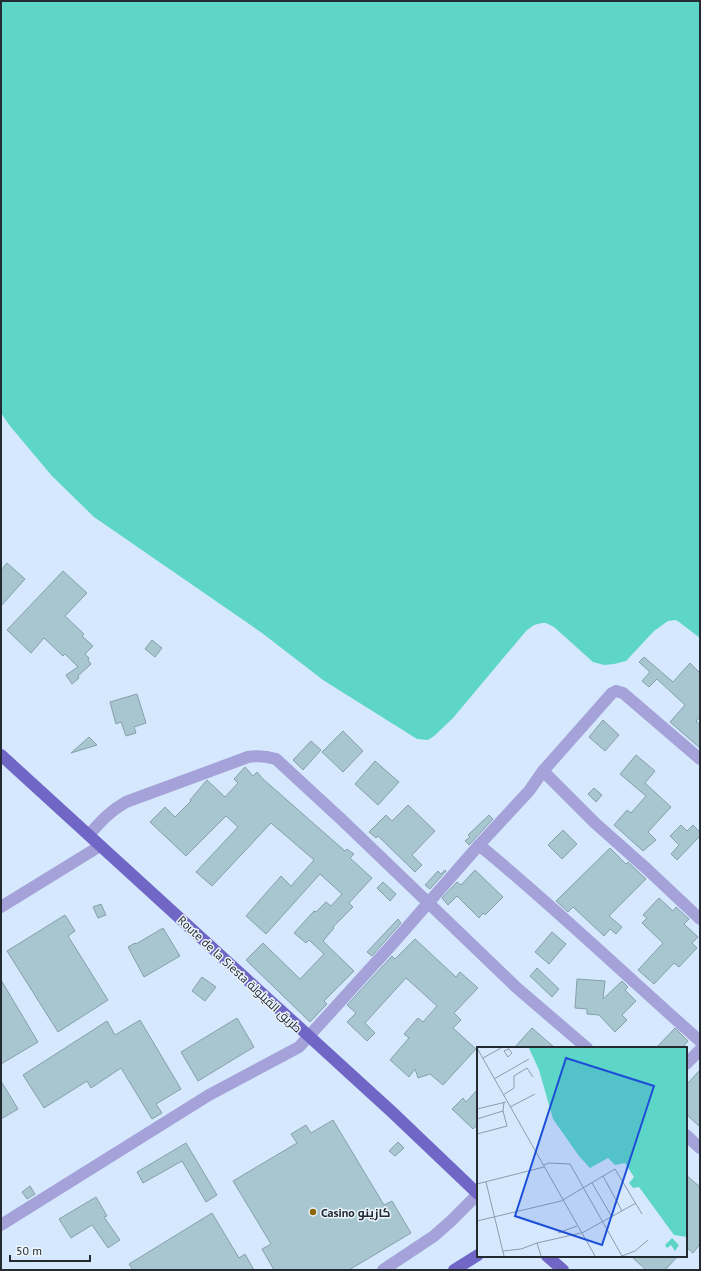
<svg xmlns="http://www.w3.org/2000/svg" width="701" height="1271" font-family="'PT Sans',Cairo,sans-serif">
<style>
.water{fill:#5ed6c7}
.building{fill:#a8c6cf;stroke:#84a1aa}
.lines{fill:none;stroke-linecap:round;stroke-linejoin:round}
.minor{stroke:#a4a2d8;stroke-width:12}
.major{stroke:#7066c6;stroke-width:12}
.poi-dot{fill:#8c6708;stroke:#ecf4fc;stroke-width:1.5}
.labels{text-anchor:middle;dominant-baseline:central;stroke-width:3;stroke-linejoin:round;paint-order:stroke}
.street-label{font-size:12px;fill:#232a32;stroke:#ecf4fc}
.poi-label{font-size:12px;font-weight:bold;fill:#232a32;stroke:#ecf4fc;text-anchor:start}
.inset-road{fill:none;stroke:#8e9cac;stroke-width:1}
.view{fill:#1d4ed8;fill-opacity:0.15;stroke:#1d4ed8;stroke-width:2}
.inset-edge{fill:none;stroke:#232a32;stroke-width:2}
</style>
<rect width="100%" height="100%" fill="#d5e8fd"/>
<!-- water -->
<path class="water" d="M1,1h699v637l-21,-16 -3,-2 -8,1 -14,10 -28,30 -12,3 -10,1 -11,-3 -39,-35 -8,-4h-4l-8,2 -8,6 -73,87 -19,18 -6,4 -11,-1 -94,-59 -61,-47 -168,-116 -42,-41 -42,-50 -9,-13z"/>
<!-- building -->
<g class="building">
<path d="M7,563l18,16 -24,27v-36z"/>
<path d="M63,571l24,22 -22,23 19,18 -2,2 11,10 -8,8 4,4 -1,2 3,4 -13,12 1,2 -7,6 -6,-9 12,-8 -13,-13 -2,2 -19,-18 -13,15 -24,-23z"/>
<path d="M152,640l10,8 -7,9 -10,-8z"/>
<path d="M644,657l29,25 17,-19 10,10v44l-4,4 4,4v23l-30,-26 15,-17 -28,-26 -8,8 -7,-6 8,-9 -11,-10z"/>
<path d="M137,694l9,29 -12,4 2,6 -10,3 -5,-14 -5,2 -6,-22z"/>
<path d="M603,720l16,15 -14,16 -16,-14z"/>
<path d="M343,731l20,20 -20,21 -21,-20z"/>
<path d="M89,737l8,8 -26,8z"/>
<path d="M311,741l10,9 -18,20 -10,-10z"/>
<path d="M636,755l19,16 -10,12 26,24 -23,25 8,8 -13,11 -29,-26 13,-15 4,3 15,-17 -26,-22z"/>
<path d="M375,761l24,21 -21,23 -23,-21z"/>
<path d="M245,767l8,9 4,-4 6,7 82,72 2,-2 7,5 -4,4 22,20 -23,25 4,4 -20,20 1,1 -11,13 31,30 -30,30 3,3 -17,18 -64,-62 17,-17 37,36 24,-25 -15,-14 -3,3 -12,-10 20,-22 2,1 10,-10 5,4 11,-12 -22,-20 -54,60 -20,-18 35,-40 10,10 23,-26 -43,-37 -59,63 -16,-14 42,-45 -12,-11 -40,40 -36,-34 15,-15 10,10 16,-16 -1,-1 17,-20 18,17 13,-14 -4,-4z"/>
<path d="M594,788l8,7 -6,7 -8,-8z"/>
<path d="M408,805l27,26 -23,24 10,10 -7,7 -37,-36 -2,2 -7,-6 17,-17 6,6z"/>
<path d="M489,815l4,4 -24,26 -4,-4 5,-4 -2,-2z"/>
<path d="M681,825l6,6 6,-6 7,7v4l-23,24 -6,-6 8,-9 -9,-9z"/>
<path d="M563,830l14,14 -15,15 -14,-14z"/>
<path d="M610,848l16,16 2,-2 18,17 -37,37 13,11 -6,7 -6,-5 -6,7 -31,-29 -5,5 -12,-11z"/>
<path d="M445,870l1,1 -16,18 -5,-4 13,-14 3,3z"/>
<path d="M475,870l28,27 -18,18 -2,-2 -4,5 -22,-22 -9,9 -6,-7 15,-16 4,3z"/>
<path d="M383,882l13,12 -6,7 -13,-13z"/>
<path d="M659,898l14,13 3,-4 13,12 -5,5 14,13 -6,6 5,5 -18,19 -5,-4 -20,21 -16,-14 25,-27 -21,-20 5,-5 -4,-3z"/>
<path d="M101,904l5,11 -8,3 -5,-11z"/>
<path d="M65,915l10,16 -7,5 40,64 -50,32 -51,-81z"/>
<path d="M398,919l3,4 -29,33 -5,-4z"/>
<path d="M163,928l17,28 -36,21 -16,-30 7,-4 1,1z"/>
<path d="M552,932l14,12 -17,20 -14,-12z"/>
<path d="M415,939l41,38 4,-5 18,16 -24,25 7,7 -8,8 23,21 -33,36 -13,-11 -12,4 -3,-9 -6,8 -19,-17 19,-22 -5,-4 14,-16 5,4 14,-16 -31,-28 -41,45 10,10 -8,8 -20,-19 9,-9 -9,-8 45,-49 3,3z"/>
<path d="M537,968l22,21 -7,8 -22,-21z"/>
<path d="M202,977l14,10 -11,14 -13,-10z"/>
<path d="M577,979l28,2 -2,18 19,-18 6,6 -3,3 11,11 -14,14 5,5 -12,12 -16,-17 -12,-1v-5l-12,-1z"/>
<path d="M1,980l37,62 -37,22z"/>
<path d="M237,1018l17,29 -56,34 -17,-29z"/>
<path d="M140,1020l41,69 -25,15 6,9 -10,6 -31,-51 -30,20 -4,-7 -43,27 -21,-33 84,-54 8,14z"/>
<path d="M532,1028l23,20h-41z"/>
<path d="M675,1028l13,13 -6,7h-26z"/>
<path d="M700,1070v57l-14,-13v-29z"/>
<path d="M1,1081l17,28 -17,10z"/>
<path d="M478,1089v35l-5,5 -21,-20 11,-11 3,4z"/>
<path d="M333,1120l51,85 8,-4 19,32 -62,37h-75l-12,-21 9,-5 -38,-63 64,-38 -6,-9 15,-9 5,8z"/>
<path d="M398,1142l6,6 -9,8 -6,-5z"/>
<path d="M186,1143l31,52 -11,7 -24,-41 -39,22 -6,-11z"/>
<path d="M686,1175l14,12v57l-7,9 -7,-6z"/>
<path d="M30,1186l5,8 -8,5 -5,-7z"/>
<path d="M96,1197l11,19 -3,1 16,23 -12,8 -16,-23 -21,13 -12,-19z"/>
<path d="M212,1213l27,45 6,-4 9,16h-121l-4,-6z"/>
<path d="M631,1256h47l-13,14h-19z"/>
</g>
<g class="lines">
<!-- minor -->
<g class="minor">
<path d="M543,771l52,52 53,47 52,49"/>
<path d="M89,835c12,-14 21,-24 37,-33l122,-45c11,-2 18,-1 28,2l65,60 176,169 70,60"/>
<path d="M479,845c76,62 147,131 221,196"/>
<path d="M1,907l99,-61"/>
<path d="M686,1064l14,-14"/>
<path d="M686,1135l14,13"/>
<path d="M1,1225l208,-130 90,-48 89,-98 91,-104 50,-54 14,-20 69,-78 4,-2 7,2 77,66"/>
<path d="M383,1270l51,-34 17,-15 27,-27"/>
</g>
<!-- major -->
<g class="major">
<path d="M1,755l391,357 86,82"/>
<path d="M547,1256l16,14"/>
<path d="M454,1270l24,-15"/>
</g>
</g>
<!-- markers -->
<circle class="poi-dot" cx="313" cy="1212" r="4"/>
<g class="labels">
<!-- street labels -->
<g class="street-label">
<text transform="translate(240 974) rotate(43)">Route de la Siesta طريق القيلولة</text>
</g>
<!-- poi labels -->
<g class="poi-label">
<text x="321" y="1212">Casino كازينو</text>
</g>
</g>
<!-- overview -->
<g transform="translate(477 1047)">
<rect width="210" height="210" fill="#d5e8fd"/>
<path d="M52,1h158v189l-13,-2 -35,-48 -6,1 -4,-5 5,-6 -9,-14 -10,2 -7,-7 -18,10 -11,-12 -26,-37 -14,-49zM195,191l7,7 -4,6 -4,-6 -4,3 -2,-3z" fill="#5ed6c7"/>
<path class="inset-road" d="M0,1l118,208M31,1l4,5 -4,4 -4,-6 5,-2M6,11l18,-10M17,32l35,-20M26,48l11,-7v-12l13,-8 6,9M33,60l25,-13M0,62l29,-7M0,72l26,-8M0,87l30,-8 -4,-15 1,-9M67,118l5,-2 21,1 52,92M126,129l19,35M9,135l18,74M115,136l20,34M0,137l67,-17M0,174l84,-20 54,-32 27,45M81,186l19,-7M105,186l54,-30M26,204l18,-2 16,-6M64,209l-4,-13 44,-10M145,209l13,-5 13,-11"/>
<path class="view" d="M89,11l88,28 -52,159 -87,-29z"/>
<rect width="210" height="210" class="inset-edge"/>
</g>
<!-- border -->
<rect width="701" height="1271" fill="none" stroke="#232a32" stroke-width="4"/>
<!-- scale -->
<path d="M10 1255v6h80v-6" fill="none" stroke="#232a32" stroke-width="2"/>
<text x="16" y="1255" font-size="12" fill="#232a32" stroke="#ecf4fc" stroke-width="3" paint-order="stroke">50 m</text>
</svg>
